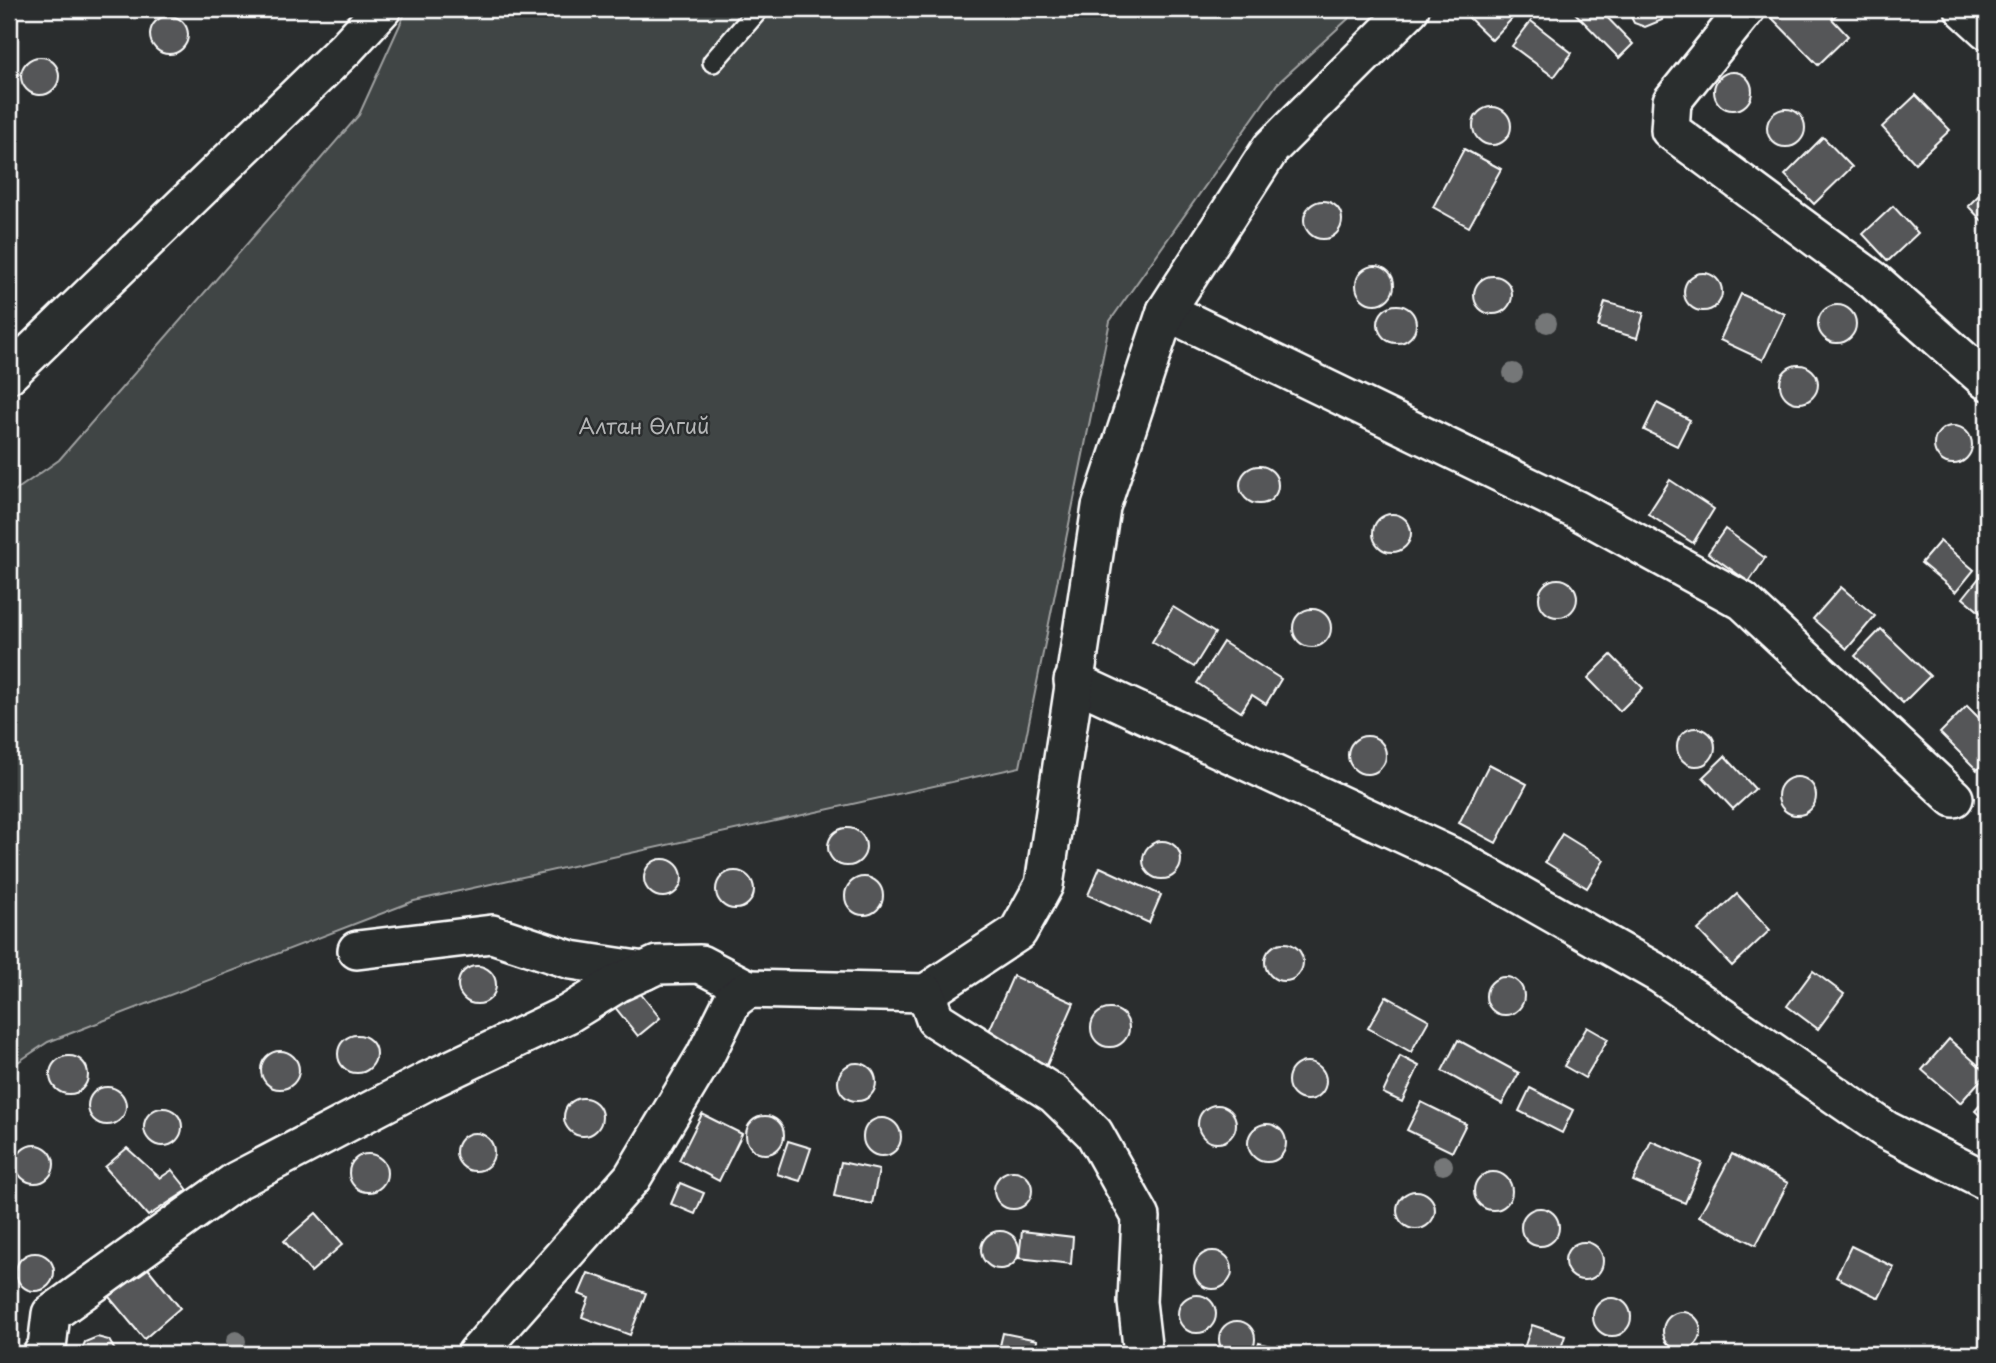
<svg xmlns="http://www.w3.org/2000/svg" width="1996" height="1363" font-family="'Playpen Sans',sans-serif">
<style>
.green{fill:#414445;stroke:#a0a2a2;stroke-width:2}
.building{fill:#555758;stroke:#fff;stroke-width:2}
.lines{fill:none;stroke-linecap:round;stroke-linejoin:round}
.lane-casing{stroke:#fff;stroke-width:24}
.street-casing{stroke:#fff;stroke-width:42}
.lane{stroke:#2a2d2e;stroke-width:19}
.street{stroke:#2a2d2e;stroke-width:37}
.tree{fill:#757778}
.labels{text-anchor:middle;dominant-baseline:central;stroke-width:5;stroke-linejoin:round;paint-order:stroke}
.park-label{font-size:21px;fill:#b3b4b5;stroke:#2a2d2e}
</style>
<rect width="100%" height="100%" fill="#2a2d2e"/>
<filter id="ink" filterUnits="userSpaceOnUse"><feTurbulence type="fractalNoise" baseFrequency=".0143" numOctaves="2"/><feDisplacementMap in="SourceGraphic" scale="14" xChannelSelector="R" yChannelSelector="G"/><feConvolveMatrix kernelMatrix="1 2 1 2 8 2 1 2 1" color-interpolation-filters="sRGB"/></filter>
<g filter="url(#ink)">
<!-- green -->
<path class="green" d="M407,9h952l-82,75 -167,237 -90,446 -606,134 -366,141 -39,26v-573l50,-35 300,-345z"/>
<!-- building -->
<g class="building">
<path d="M1469,9h52l-29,31 -27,-26z"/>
<path d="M1571,9h28l34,35 -14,14z"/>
<path d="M1627,9h38l-3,11 -17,7 -11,-4z"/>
<path d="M1778,9h64l-10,10 16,17 -30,29 -48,-49z"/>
<circle cx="169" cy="35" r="19"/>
<path d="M1531,21l41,32 -18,24 -42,-31z"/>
<circle cx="40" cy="76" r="19"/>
<circle cx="1733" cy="91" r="19"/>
<path d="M1916,95l34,35 -35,33 -33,-36z"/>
<circle cx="1492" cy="126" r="19"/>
<circle cx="1786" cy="128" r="19"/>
<path d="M1823,137l29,30 -38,37 -29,-29z"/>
<path d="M1464,149l37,20 -32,58 -36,-20z"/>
<path d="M1983,191l4,4v31l-19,-20z"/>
<circle cx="1323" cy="220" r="19"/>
<path d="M1893,206l25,27 -30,28 -25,-27z"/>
<circle cx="1375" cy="285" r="19"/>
<circle cx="1703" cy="292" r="19"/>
<circle cx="1493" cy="295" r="19"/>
<path d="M1741,294l44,20 -22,46 -43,-20z"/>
<path d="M1605,302l39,11 -7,25 -39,-11z"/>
<circle cx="1837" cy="324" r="19"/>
<circle cx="1397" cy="324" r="19"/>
<circle cx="1799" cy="384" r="19"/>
<path d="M1657,403l33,17 -13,26 -33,-16z"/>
<circle cx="1953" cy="445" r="19"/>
<circle cx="1259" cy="485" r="19"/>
<path d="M1670,480l44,29 -21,34 -45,-29z"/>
<circle cx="1392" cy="533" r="19"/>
<path d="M1725,529l40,29 -16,24 -41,-29z"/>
<path d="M1940,541l34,29 -18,22 -35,-29z"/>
<path d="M1987,568v50l-24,-20z"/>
<circle cx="1558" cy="598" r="19"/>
<path d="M1841,587l34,29 -28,33 -34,-30z"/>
<path d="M1173,607l42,26 -21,34 -42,-25z"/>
<circle cx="1312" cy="628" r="19"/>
<path d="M1881,629l49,47 -27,27 -48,-47z"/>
<path d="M1223,642l58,37 -15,25 -14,-9 -11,17 -44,-29z"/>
<path d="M1611,655l32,33 -23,23 -32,-33z"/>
<path d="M1967,706l20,20v33l-10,11 -37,-37z"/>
<circle cx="1696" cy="747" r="19"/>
<circle cx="1367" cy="755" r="19"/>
<path d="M1725,756l30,33 -22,20 -30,-32z"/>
<path d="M1489,764l38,20 -31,59 -37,-20z"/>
<circle cx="1797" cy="796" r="19"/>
<circle cx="847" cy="847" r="19"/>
<path d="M1562,834l42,26 -17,28 -42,-26z"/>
<circle cx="1162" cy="860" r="19"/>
<circle cx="663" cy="878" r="19"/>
<path d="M1100,867l61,28 -12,28 -61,-28z"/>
<circle cx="735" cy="890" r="19"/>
<circle cx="864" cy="896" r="19"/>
<path d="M1737,894l33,36 -38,36 -34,-36z"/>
<circle cx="1284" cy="962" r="19"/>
<circle cx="477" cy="985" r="19"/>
<path d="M1813,971l31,23 -26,35 -31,-23z"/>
<path d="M1013,976l61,27 -27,62 -61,-27z"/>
<circle cx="1505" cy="996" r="19"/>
<path d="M636,988l24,30 -22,18 -24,-30z"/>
<path d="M1386,996l43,24 -18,32 -43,-24z"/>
<circle cx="1110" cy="1028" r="19"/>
<path d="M1587,1027l21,12 -23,39 -21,-12z"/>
<circle cx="357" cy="1054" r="19"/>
<path d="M1949,1039l38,34 -27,30 -38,-33z"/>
<path d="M1458,1040l61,33 -17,31 -60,-33z"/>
<circle cx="280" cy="1070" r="19"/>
<path d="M1400,1056l19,10 -17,36 -19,-9z"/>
<circle cx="69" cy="1075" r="19"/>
<circle cx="1307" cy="1081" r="19"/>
<circle cx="857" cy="1082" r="19"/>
<circle cx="107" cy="1106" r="19"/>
<path d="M1530,1088l43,22 -11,23 -43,-22z"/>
<path d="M1987,1097v25l-12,-11z"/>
<circle cx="583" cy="1117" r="19"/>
<path d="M1421,1102l45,22 -14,28 -45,-22z"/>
<circle cx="1217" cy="1124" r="19"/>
<circle cx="163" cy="1127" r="19"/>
<path d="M702,1114l40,20 -23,47 -40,-21z"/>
<circle cx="765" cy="1135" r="19"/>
<circle cx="882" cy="1137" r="19"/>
<circle cx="1267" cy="1143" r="19"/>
<circle cx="475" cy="1152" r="19"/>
<path d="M788,1141l23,7 -11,33 -23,-7z"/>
<path d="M1651,1141l51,22 -17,40 -52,-22z"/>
<circle cx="35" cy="1164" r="19"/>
<path d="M127,1148l33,30 12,-8 16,20 -40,26 -43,-49z"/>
<path d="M1732,1154l56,29 -32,62 -57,-29z"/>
<circle cx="368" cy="1173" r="19"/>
<path d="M841,1162l38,8 -7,34 -38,-8z"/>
<circle cx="1013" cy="1190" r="19"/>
<circle cx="1493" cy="1191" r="19"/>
<path d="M680,1183l24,10 -9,21 -24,-10z"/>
<circle cx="1416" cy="1210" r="19"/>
<circle cx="1540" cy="1227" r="19"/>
<path d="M316,1213l27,31 -32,28 -27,-31z"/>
<path d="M1022,1231l51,6 -2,27 -52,-6z"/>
<circle cx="1000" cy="1250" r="19"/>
<circle cx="1584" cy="1261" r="19"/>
<path d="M1851,1246l43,21 -15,31 -43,-21z"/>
<circle cx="1213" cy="1270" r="19"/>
<circle cx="35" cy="1272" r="19"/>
<path d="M146,1266l34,42 -36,31 -35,-42z"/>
<path d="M588,1273l58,20 -16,42 -48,-18 7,-19 -10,-4z"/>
<circle cx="1197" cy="1314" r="19"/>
<circle cx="1612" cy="1317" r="19"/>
<circle cx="1682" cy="1331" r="19"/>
<circle cx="1237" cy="1339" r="18"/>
<path d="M1532,1325l33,11 -6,18h-37z"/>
<path d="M1003,1333l34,7 -2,14h-37z"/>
<path d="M97,1337l12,3 8,14h-37l5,-12z"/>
<path d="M1259,1343l43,11h-46z"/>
</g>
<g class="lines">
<!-- lane casing -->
<g class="lane-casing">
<path id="lane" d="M713,62l46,-53"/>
</g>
<!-- street casing -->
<g class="street-casing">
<g id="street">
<path d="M1746,9l-74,92 -2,29 203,150 114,101"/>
<path d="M1964,9l23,21"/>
<path d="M1166,311l411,199 166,91 211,197"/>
<path d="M9,374l337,-326 36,-39"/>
<path d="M1073,681l386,179 202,115 225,155 101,51"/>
<path d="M357,950l135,-16 79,26 73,11"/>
<path d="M926,993l92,-61 26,-47 57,-378 65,-196 105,-163 139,-139"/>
<path d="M42,1354l5,-7 4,-33 185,-133 191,-100 141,-67 50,-31 39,-18 43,-1 48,25"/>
<path d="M476,1354l156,-176 73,-122 28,-56 15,-11 178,4 9,26 119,75 40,39 47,84 -4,85 6,52"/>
</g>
</g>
<!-- lane -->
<use href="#lane" class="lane"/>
<!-- street -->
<use href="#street" class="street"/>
</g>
<!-- trees -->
<g class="tree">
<circle cx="1547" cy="323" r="10"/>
<circle cx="1513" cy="373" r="10"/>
<circle cx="1443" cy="1165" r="10"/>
<circle cx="236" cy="1341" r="10"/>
</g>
</g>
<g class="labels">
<!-- park labels -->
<g class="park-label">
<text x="644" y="425">Алтан Өлгий</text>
</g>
</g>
<!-- margin -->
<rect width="1996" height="1363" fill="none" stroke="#2a2d2e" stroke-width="35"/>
<rect x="18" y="18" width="1961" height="1328" fill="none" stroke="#fff" stroke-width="2.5" filter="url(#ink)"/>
</svg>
